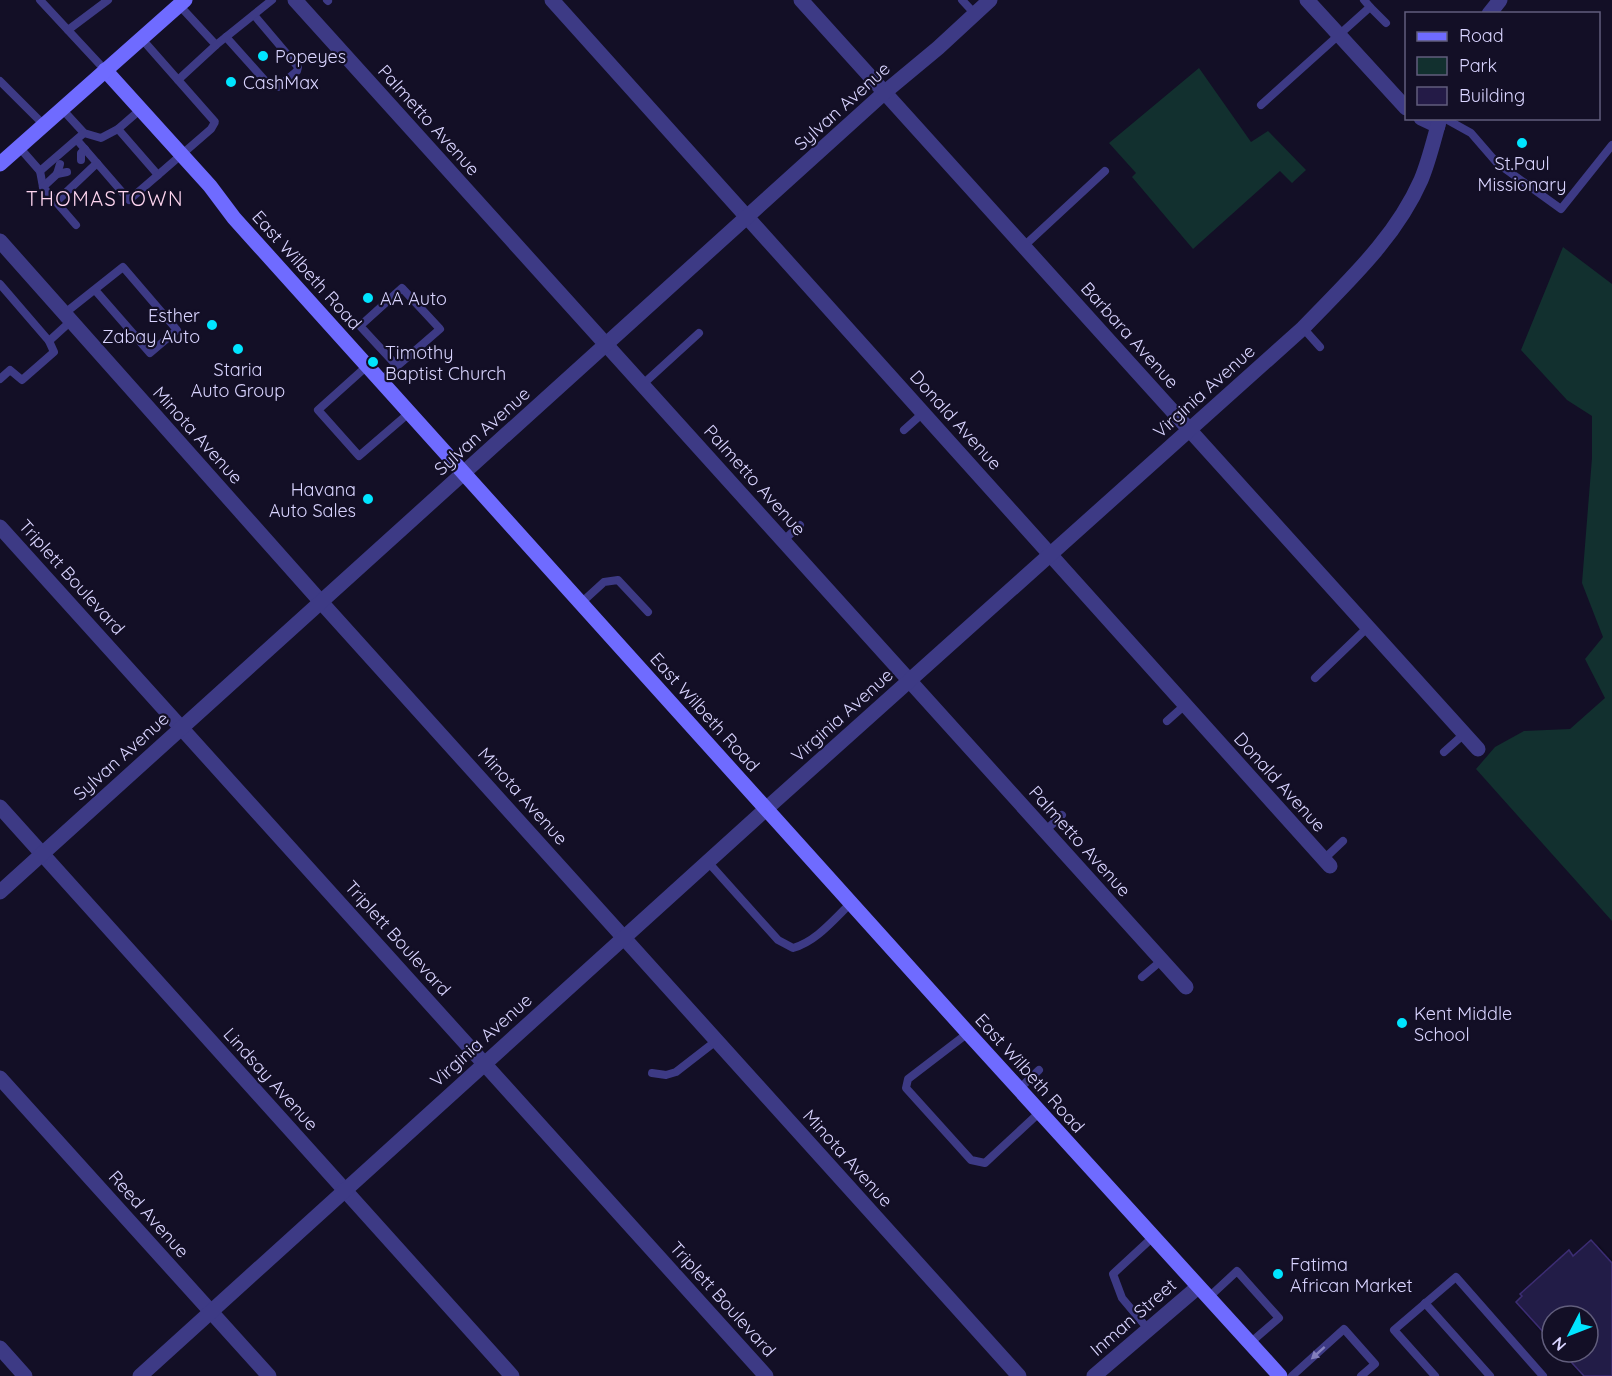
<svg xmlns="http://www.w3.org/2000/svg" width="1612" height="1376" font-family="Quicksand,sans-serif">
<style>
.green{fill:#12302f}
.building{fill:#241b47;stroke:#3b2d73;stroke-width:1.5;filter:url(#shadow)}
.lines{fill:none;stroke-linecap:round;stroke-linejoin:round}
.service{stroke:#3d3a85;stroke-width:8}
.minor{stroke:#3d3a85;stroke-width:15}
.secondary{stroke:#6f6bff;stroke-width:15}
.oneway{fill:#837fbc}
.poi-dot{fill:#00e5ff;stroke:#130f26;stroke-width:2}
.labels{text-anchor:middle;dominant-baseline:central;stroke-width:4.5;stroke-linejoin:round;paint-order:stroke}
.poi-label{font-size:18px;fill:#d9d4ff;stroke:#130f26;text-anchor:start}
.street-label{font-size:18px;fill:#d9d4ff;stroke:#130f26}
.neighbourhood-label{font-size:20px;letter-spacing:1.5px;fill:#ffd6f0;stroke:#130f26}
</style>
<defs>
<filter id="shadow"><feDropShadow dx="5.5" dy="5.5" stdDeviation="1.5" flood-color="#0009"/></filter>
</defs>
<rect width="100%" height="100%" fill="#130f26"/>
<!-- green -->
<g class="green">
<path d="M1199,68l52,74 17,-11 38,39 -14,13 -12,-12 -87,78 -61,-72 4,-4 -27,-30z"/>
<path d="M1563,247l49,37v637l-136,-152 19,-22 29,-16 46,-2 35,-31 -20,-39 18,-22 -21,-54 10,-125v-42l-25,-16 -46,-50z"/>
</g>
<!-- building -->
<path class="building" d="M1591,1240l21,23v113h-28l-22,-24h26v-36h-36v14l-6,5 -30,-33 6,-6 -2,-2 49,-44 4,6z"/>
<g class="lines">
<!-- service -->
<g class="service">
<path d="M40,0l65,70"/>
<path d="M327,0l1,1"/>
<path d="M962,0l13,14"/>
<path d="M179,5l37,40"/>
<path d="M1370,7l16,16"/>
<path d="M68,30l40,-30"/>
<path d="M226,37l42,47 10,3 19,-16 1,-4 -44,-52"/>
<path d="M178,80l38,-35 56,-45"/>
<path d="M0,81l43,43"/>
<path d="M1261,105l109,-98 -6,-7"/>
<path d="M62,109l22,24 17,5 17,-9"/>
<path d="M141,109l-23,20 40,46 53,-46 4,-7 -74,-84"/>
<path d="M1444,118l27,15 26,30 64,46 51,-64"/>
<path d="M77,140l52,60 29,-25"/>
<path d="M19,147l21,24 44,-38"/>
<path d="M81,160v-7l4,-4"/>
<path d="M40,171l3,16 33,38"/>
<path d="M57,174l10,-2"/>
<path d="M43,187l14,-13 3,-10"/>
<path d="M56,202l41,-39"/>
<path d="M1024,246l81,-75"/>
<path d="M0,284l49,57"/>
<path d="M65,313l58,-46 54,63 -27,23 -55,-63"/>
<path d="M1303,328l17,19"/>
<path d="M367,366l-49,44 41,46 50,-43"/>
<path d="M0,379l10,-9 12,10 32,-28 -5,-11 22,-20"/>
<path d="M380,381l60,-52 -38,-41 -42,38 37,40"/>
<path d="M642,385l57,-52"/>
<path d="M904,430l19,-17"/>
<path d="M783,541l17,-16"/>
<path d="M581,603l23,-21 14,-2 30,32"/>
<path d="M1315,678l53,-51"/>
<path d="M1167,721l18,-16"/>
<path d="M1444,752l20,-18"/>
<path d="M1045,831l17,-16"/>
<path d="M1324,859l19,-18"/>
<path d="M708,862l70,78 15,8c24,-7 41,-29 58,-45"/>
<path d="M1142,977l20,-17"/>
<path d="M968,1033l-60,46 -2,9 65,72 14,3 55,-51"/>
<path d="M652,1073l14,2 10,-3 40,-31"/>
<path d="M1019,1089l20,-19"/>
<path d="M1208,1298l29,-27 42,47 -29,25"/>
<path d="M1425,1303l65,73"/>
<path d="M1148,1329l-26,-31 -9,-24 40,-37"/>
<path d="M1292,1376l52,-47 31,35 -14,12"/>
<path d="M1435,1376l-41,-46 62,-53 87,99"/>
</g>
<!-- minor -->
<g class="minor">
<path d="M295,0l891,987"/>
<path d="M552,0l778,866"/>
<path d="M801,0l677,749"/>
<path d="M1307,0l99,108"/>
<path d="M1489,14l11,-14"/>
<path d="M1421,118l17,8"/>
<path d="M0,241l321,361 698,774"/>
<path d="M0,527l766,849"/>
<path d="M0,807l512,569"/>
<path d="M0,892l885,-800 53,-44 52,-48"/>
<path d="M0,1078l269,298"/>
<path d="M0,1348l25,28"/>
<path d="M140,1376l626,-567 537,-481c44,-46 92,-89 118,-148 8,-19 13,-41 19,-62"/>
<path d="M1094,1376l104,-89"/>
</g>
<!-- secondary -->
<g class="secondary">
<path d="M105,70l105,116 24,32 734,815 312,343"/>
<path d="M0,164l185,-164"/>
</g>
</g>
<!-- one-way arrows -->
<defs><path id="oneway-solid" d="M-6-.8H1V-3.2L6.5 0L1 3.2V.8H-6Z" transform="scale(1.5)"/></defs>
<use class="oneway" href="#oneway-solid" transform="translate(1318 1353) rotate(138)"/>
<!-- markers -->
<g class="poi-dot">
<circle cx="263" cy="56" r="6"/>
<circle cx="231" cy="82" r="6"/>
<circle cx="1522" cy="143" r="6"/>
<circle cx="368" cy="298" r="6"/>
<circle cx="212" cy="325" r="6"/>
<circle cx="238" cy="349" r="6"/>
<circle cx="373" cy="362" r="6"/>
<circle cx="368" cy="499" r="6"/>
<circle cx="1402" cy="1023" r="6"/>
<circle cx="1278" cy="1274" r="6"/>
</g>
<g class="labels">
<!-- poi labels -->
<g class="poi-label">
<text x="275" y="56">Popeyes</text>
<text x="243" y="82">CashMax</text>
<text x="1522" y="163" text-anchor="middle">St.Paul<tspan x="1522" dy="21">Missionary</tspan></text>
<text x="380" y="298">AA Auto</text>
<text x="200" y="315" text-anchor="end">Esther<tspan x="200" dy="21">Zabay Auto</tspan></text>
<text x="385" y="352">Timothy<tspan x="385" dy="21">Baptist Church</tspan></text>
<text x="238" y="369" text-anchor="middle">Staria<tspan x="238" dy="21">Auto Group</tspan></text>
<text x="356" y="489" text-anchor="end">Havana<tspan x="356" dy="21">Auto Sales</tspan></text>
<text x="1414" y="1013">Kent Middle<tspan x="1414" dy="21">School</tspan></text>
<text x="1290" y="1264">Fatima<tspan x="1290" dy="21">African Market</tspan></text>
</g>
<!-- street labels -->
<g class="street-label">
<text transform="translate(842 106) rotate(-42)">Sylvan Avenue</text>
<text transform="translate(429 120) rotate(48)">Palmetto Avenue</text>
<text transform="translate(307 270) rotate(48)">East Wilbeth Road</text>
<text transform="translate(1130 335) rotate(48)">Barbara Avenue</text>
<text transform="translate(1204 391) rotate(-42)">Virginia Avenue</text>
<text transform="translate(956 420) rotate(48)">Donald Avenue</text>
<text transform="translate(482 431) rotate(-42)">Sylvan Avenue</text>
<text transform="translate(198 435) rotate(48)">Minota Avenue</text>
<text transform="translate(755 480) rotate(48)">Palmetto Avenue</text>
<text transform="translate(72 577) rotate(48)">Triplett Boulevard</text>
<text transform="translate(705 712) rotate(48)">East Wilbeth Road</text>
<text transform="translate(842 715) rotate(-42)">Virginia Avenue</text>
<text transform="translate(121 756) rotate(-42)">Sylvan Avenue</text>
<text transform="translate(1280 782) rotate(48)">Donald Avenue</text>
<text transform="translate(523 796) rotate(48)">Minota Avenue</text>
<text transform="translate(1080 841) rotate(48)">Palmetto Avenue</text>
<text transform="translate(398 938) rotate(48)">Triplett Boulevard</text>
<text transform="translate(481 1040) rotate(-42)">Virginia Avenue</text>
<text transform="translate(1030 1073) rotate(48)">East Wilbeth Road</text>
<text transform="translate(271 1079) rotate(48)">Lindsay Avenue</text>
<text transform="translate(848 1158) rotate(48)">Minota Avenue</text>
<text transform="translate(149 1214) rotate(48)">Reed Avenue</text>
<text transform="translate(723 1299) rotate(48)">Triplett Boulevard</text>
<text transform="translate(1133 1317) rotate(-41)">Inman Street</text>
</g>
<!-- neighbourhood labels -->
<g class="neighbourhood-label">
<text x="105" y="198">THOMASTOWN</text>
</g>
</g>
<!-- legend -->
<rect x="1405" y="12" width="195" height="108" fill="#130f26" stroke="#625e7d" stroke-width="1.5"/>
<rect x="1417" y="32" width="30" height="9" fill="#6f6bff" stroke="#625e7d" stroke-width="1.5"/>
<text x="1459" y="42" font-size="18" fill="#d9d4ff">Road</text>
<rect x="1417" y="57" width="30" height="18" fill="#12302f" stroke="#625e7d" stroke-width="1.5"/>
<text x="1459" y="72" font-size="18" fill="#d9d4ff">Park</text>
<rect x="1417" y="87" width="30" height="18" fill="#241b47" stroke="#625e7d" stroke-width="1.5"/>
<text x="1459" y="102" font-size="18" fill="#d9d4ff">Building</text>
<!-- north arrow -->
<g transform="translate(1570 1334) rotate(228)"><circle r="28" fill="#130f26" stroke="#625e7d" stroke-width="1.5"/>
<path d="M0-4.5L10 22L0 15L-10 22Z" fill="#00e5ff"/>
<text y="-9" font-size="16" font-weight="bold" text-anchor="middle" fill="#d9d4ff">N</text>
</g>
</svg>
